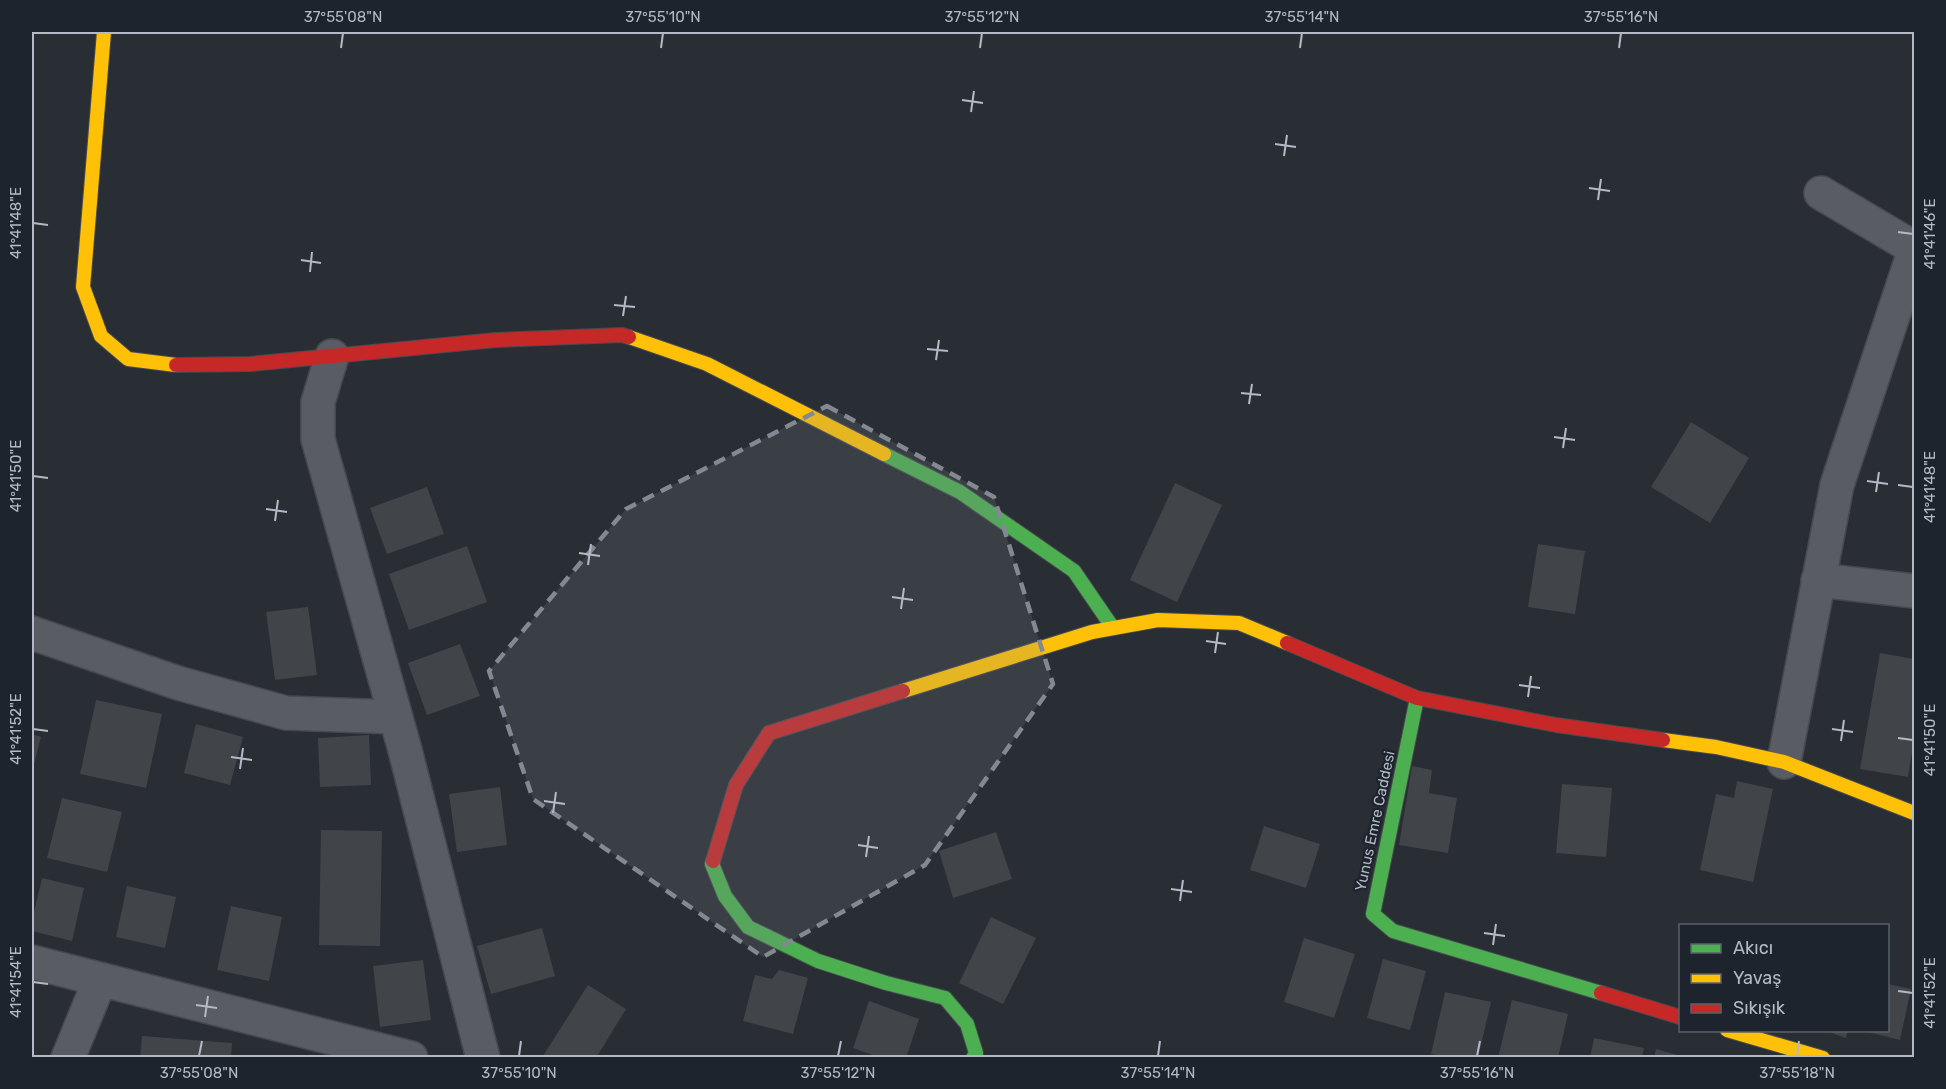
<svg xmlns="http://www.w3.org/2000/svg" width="1946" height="1089" font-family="Rubik,sans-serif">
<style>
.building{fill:#41454a}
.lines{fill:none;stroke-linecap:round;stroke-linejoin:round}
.street-casing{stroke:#45484d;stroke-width:36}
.fast-casing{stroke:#474a51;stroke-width:16}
.slow-casing{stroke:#474a51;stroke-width:16}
.jam-casing{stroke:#474a51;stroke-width:16}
.street{stroke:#595c62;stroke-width:33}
.fast{stroke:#4caf50;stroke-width:14}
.slow{stroke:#ffc107;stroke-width:14}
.jam{stroke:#c62828;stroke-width:14}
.marked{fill:#838892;fill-opacity:0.2;stroke:#838892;stroke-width:4.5;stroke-dasharray:12 8;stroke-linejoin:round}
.ticks{fill:none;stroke:#b3b9c5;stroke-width:2}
.labels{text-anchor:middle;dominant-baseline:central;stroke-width:4.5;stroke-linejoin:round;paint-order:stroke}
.street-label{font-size:15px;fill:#b3b9c5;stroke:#1d242e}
.neatline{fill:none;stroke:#b3b9c5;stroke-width:2}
.ticks-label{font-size:15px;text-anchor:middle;fill:#b3b9c5}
</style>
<rect width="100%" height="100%" fill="#292d34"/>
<!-- building -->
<g class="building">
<path d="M1691,422l58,36 -39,65 -59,-36z"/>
<path d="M1175,483l47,22 -45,97 -47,-22z"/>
<path d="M427,487l17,47 -57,20 -17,-46z"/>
<path d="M1538,544l47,7 -10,63 -47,-7z"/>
<path d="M467,546l20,56 -78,28 -20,-56z"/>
<path d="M308,607l9,68 -42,5 -9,-68z"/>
<path d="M460,644l20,52 -53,19 -19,-52z"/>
<path d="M1880,653l34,6v81l-6,37 -48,-8z"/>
<path d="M96,700l66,14 -16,74 -66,-14z"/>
<path d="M196,724l47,13 -13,48 -46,-12z"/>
<path d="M32,734l9,3 -9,35z"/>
<path d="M369,735l2,50 -51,2 -2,-49z"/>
<path d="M1412,766l20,4 -3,23 28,5 -9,55 -49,-8z"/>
<path d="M1737,781l36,8 -20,93 -53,-12 16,-76 18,4z"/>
<path d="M1562,784l50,4 -6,69 -50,-4z"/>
<path d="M500,787l7,58 -50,7 -8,-58z"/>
<path d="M62,798l60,14 -15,60 -60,-14z"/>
<path d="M1264,826l56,18 -14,44 -56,-18z"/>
<path d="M321,830l61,1 -2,115 -61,-1z"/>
<path d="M996,832l16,47 -59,19 -14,-47z"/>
<path d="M42,878l42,10 -12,53 -40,-10v-10z"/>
<path d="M127,886l49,11 -11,51 -49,-11z"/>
<path d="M231,906l51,11 -13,64 -52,-11z"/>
<path d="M991,917l45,21 -33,66 -44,-21z"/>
<path d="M542,928l13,48 -64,18 -14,-48z"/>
<path d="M1304,938l51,16 -21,64 -50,-16z"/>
<path d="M1383,959l43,12 -16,59 -43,-12z"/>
<path d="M423,960l8,60 -51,7 -7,-61z"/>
<path d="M779,970l29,8 -15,56 -50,-13 12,-46 17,4z"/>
<path d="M1888,984l23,5 -11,51 -37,-9 25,-1z"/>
<path d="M588,985l38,24 -30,49h-50l-3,-2z"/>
<path d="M1445,992l46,10 -13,56h-30l-17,-4z"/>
<path d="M1512,1000l56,14 -10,44h-60z"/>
<path d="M869,1001l50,18 -13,39h-25l-28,-10z"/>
<path d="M1823,1030h25l-2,8z"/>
<path d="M142,1036l90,7 -1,15h-91z"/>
<path d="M1594,1038l50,10 -2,10h-52z"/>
<path d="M1656,1049l29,8v1h-31z"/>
</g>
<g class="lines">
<!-- street casing -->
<g class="street-casing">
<g id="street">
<path d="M1821,193l93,55"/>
<path d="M332,356l-14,46v37l87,311 78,308"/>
<path d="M1818,580l96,11"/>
<path d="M32,633l146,50 108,30 109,4"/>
<path d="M1784,762l53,-277 77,-233"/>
<path d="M32,962l379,96"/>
<path d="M68,1058l32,-78"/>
</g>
</g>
<!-- fast casing -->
<g class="fast-casing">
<g id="fast">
<path d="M884,454l76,38 114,79 39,57"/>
<path d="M1417,698l-44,216 20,17 208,62"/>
<path d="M713,861l-1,3 13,32 23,31 70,34 68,22 59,15 22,26 9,29 -3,5"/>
</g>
</g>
<!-- slow casing -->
<g class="slow-casing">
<g id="slow">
<path d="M104,32l-21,255 18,49 27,23 48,6"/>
<path d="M629,337l78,27 177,90"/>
<path d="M903,691l189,-59 66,-12 81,3 48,20"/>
<path d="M1663,740l53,7 68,15 130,51"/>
<path d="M1727,1030l96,28"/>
</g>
</g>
<!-- jam casing -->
<g class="jam-casing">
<g id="jam">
<path d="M176,365l74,-1 246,-24 126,-5 7,2"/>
<path d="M1287,643l130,55 139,27 107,15"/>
<path d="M713,861l23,-76 33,-52 134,-42"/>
<path d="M1601,993l79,24"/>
</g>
</g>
<!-- street -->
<use href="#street" class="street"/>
<!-- fast -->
<use href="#fast" class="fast"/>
<!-- slow -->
<use href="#slow" class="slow"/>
<!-- jam -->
<use href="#jam" class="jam"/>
</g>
<!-- marked area -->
<path class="marked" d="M827,406l167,91 59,187 -128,181 -162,92 -230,-158 -44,-128 137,-162z"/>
<!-- ticks -->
<path class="ticks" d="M341,48l2,-15M661,48l2,-15M980,48l2,-15M1300,48l2,-15M1619,48l2,-15M962,100l21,3M971,112l3,-21M1275,144l21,3M1284,156l3,-21M1589,188l21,3M1598,200l3,-21M33,223l15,2M1898,232l15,2M301,260l20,3M310,272l2,-20M614,305l21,2M623,316l3,-20M927,349l21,2M936,360l3,-20M1241,393l20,2M1249,404l3,-20M1554,437l21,3M1563,448l3,-20M33,476l15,2M1867,481l21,3M1898,485l15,2M1876,492l3,-20M266,509l21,3M275,521l3,-21M579,553l21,3M588,565l3,-21M892,597l21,3M901,609l3,-21M1206,641l20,3M1215,653l3,-21M1519,685l21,3M1528,697l3,-21M33,729l15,2M1832,729l21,3M1898,738l15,2M1841,741l3,-21M231,757l21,3M240,769l3,-21M544,801l21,3M553,813l3,-21M858,845l20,3M866,857l3,-21M1171,889l21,3M1180,901l3,-21M1484,933l21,3M1493,945l3,-21M33,982l15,2M1898,991l15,2M196,1005l21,3M205,1017l3,-21M199,1056l3,-15M519,1056l2,-15M838,1056l3,-15M1158,1056l2,-15M1477,1056l3,-15M1797,1056l2,-15"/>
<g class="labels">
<!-- street labels -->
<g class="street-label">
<text transform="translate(1375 821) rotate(-78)">Yunus Emre Caddesi</text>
</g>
</g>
<!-- border -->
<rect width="1946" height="1089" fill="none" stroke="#1d242e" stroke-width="66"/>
<!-- legend -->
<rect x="1679" y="924" width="210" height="108" fill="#1d242e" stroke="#59606a" stroke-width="1.5"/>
<rect x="1691" y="944" width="30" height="9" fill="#4caf50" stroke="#59606a" stroke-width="1.5"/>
<text x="1733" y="954" font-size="18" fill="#b3b9c5">Akıcı</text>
<rect x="1691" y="974" width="30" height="9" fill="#ffc107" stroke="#59606a" stroke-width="1.5"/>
<text x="1733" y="984" font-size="18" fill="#b3b9c5">Yavaş</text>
<rect x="1691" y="1004" width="30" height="9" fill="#c62828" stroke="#59606a" stroke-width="1.5"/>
<text x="1733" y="1014" font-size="18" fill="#b3b9c5">Sıkışık</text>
<rect x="33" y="33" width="1880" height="1023" class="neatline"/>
<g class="ticks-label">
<text x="343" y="22">37°55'08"N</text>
<text x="663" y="22">37°55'10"N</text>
<text x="982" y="22">37°55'12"N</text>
<text x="1302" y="22">37°55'14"N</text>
<text x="1621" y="22">37°55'16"N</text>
<text transform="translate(16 223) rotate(-90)" y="5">41°41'48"E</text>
<text transform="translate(1930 234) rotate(-90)" y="5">41°41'46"E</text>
<text transform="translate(16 476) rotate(-90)" y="5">41°41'50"E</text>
<text transform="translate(1930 487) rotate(-90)" y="5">41°41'48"E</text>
<text transform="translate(16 729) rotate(-90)" y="5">41°41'52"E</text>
<text transform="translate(1930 740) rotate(-90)" y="5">41°41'50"E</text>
<text transform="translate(16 982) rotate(-90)" y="5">41°41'54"E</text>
<text transform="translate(1930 993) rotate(-90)" y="5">41°41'52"E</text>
<text x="199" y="1078">37°55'08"N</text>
<text x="519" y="1078">37°55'10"N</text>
<text x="838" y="1078">37°55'12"N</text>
<text x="1158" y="1078">37°55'14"N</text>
<text x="1477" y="1078">37°55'16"N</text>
<text x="1797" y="1078">37°55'18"N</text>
</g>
</svg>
